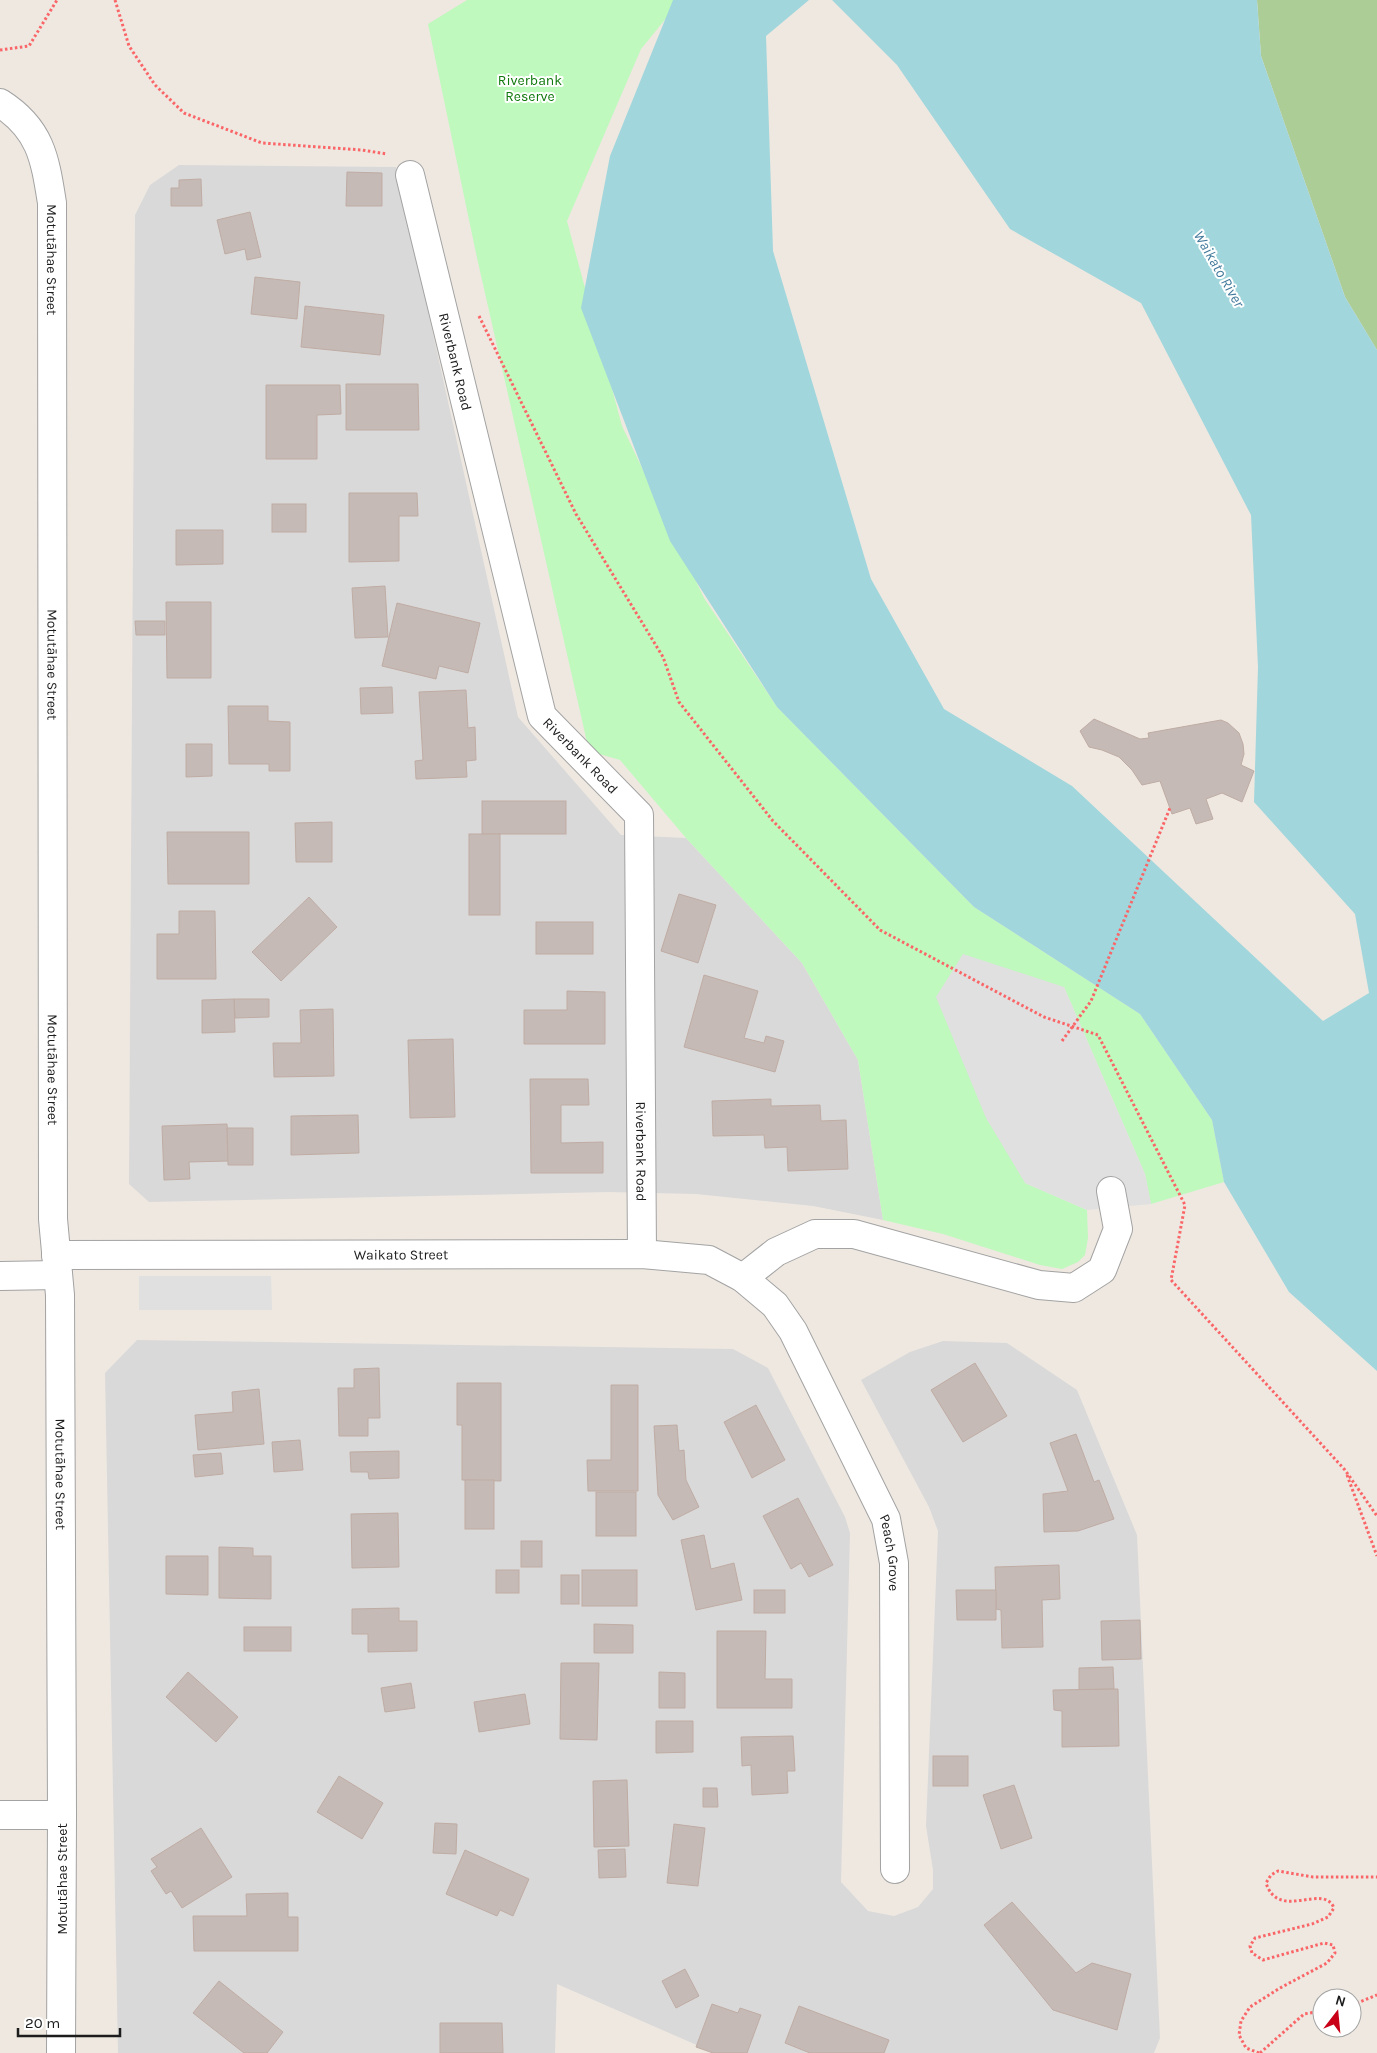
<svg xmlns="http://www.w3.org/2000/svg" width="1377" height="2053" font-family="Karla,sans-serif">
<style>
.residential{fill:#dad9d9}
.forest{fill:#adcd96}
.park{fill:#bff9bd}
.parking{fill:#e0e0e0}
.water{fill:#a1d6dc}
.building{fill:#c5bab5;stroke:#bfaca4}
.lines{fill:none;stroke-linecap:round;stroke-linejoin:round}
.street-casing{stroke:#a3a3a3;stroke-width:30}
.path{stroke:#fa6668;stroke-width:3;stroke-dasharray:2.5 2.5;stroke-linecap:butt}
.street{stroke:#fff;stroke-width:28}
.labels{text-anchor:middle;dominant-baseline:central;stroke-width:4;stroke-linejoin:round;paint-order:stroke}
.park-label{font-size:14px;fill:#0f790b;stroke:#fff}
.street-label{font-size:14px;fill:#1c1c1c;stroke:#fff}
.water-label{font-size:15px;font-style:italic;fill:#437a9c;stroke:#fff}
</style>
<rect width="100%" height="100%" fill="#eee8e1"/>
<!-- residential -->
<g class="residential">
<path d="M179,165l217,2 122,550 103,118 65,3 116,125 56,97 25,160 -70,-14 -117,-12 -88,-2 -459,10 -20,-18 6,-969 15,-30z"/>
<path d="M137,1340l596,9 35,19 77,149 5,16 -9,349 27,29 26,5 24,-9 15,-18v-19l-7,-44 12,-295 -9,-24 -68,-127 49,-28 33,-11 64,2 70,47 60,145 23,503 -6,15h-439l-158,-69 -2,69h-437l-13,-680z"/>
</g>
<!-- forest -->
<path class="forest" d="M1257,0h120v350l-32,-53 -84,-241z"/>
<!-- park -->
<path class="park" d="M467,0h214l-40,49 -74,172 55,205 82,172 73,109 197,200 166,107 72,106 12,62 -73,22 -6,-30 -81,-187 -39,196 62,27 1,28 -3,17 -7,7 -16,7 -22,-4 -97,-31 -60,-14 -25,-160 -56,-97 -116,-125 -66,-78 -31,-9 -112,-493 -49,-234z"/>
<!-- parking -->
<g class="parking">
<path d="M963,954l101,33 81,187 6,30 -64,6 -62,-27 -39,-65 -50,-121z"/>
<path d="M139,1276h132l1,34h-133z"/>
</g>
<!-- water -->
<path class="water" d="M673,0h136l-43,36 7,215 98,328 73,130 128,77 251,235 46,-28 -14,-79 -101,-112 4,-135 -7,-152 -110,-212 -131,-74 -113,-164 -65,-65h425l4,56 84,241 32,53v1021l-88,-79 -65,-110 -12,-62 -72,-106 -166,-107 -197,-200 -107,-166 -89,-233 29,-152z"/>
<!-- building -->
<g class="building">
<path d="M347,172l35,1v33h-36z"/>
<path d="M201,179l1,27h-31v-18h8v-8z"/>
<path d="M250,212l11,45 -14,3 -2,-11 -20,5 -8,-34z"/>
<path d="M255,277l45,5 -3,37 -46,-5z"/>
<path d="M305,306l79,9 -4,40 -79,-8z"/>
<path d="M346,384h72l1,46h-73z"/>
<path d="M266,385h74l1,29 -24,1v44h-51z"/>
<path d="M349,493h68l1,23h-19v45l-50,1z"/>
<rect x="272" y="504" width="34" height="28"/>
<path d="M176,530h47v34l-47,1z"/>
<path d="M385,586l3,51 -33,1 -3,-50z"/>
<path d="M166,602h45v76h-44z"/>
<path d="M397,603l83,20 -12,50 -29,-7 -3,13 -54,-13z"/>
<path d="M135,621h30v14h-29z"/>
<path d="M392,687l1,26 -32,1 -1,-26z"/>
<path d="M466,690l2,38 7,-1 1,33 -10,1 1,16 -51,2 -1,-18 8,-1 -4,-68z"/>
<path d="M228,706h40v15l22,1v49h-21v-7h-40z"/>
<path d="M1094,719l46,20 9,-1 -1,-5 73,-13 7,3 11,10 4,11 1,10 -3,11 13,6 -12,31 -20,-9 -16,6 7,20 -17,5 -6,-16 -18,6 -12,-33 -18,4 -10,-15 -13,-13 -17,-7 -13,-3 -9,-16z"/>
<path d="M186,744h26v32l-26,1z"/>
<rect x="482" y="801" width="84" height="33"/>
<path d="M332,822v40h-36l-1,-39z"/>
<path d="M167,832h82v52h-81z"/>
<rect x="469" y="834" width="31" height="81"/>
<path d="M679,894l37,11 -18,58 -37,-12z"/>
<path d="M309,897l28,30 -56,54 -29,-29z"/>
<path d="M179,911h36l1,68h-59v-45h22z"/>
<rect x="536" y="922" width="57" height="32"/>
<path d="M704,975l54,16 -14,47 20,5 2,-7 18,5 -9,31 -91,-25z"/>
<path d="M567,991l38,1v52h-81v-34h43z"/>
<path d="M234,999h35v18l-34,1z"/>
<path d="M234,999l1,33 -33,1v-33z"/>
<path d="M333,1009l1,67 -60,1 -1,-34h28l-1,-33z"/>
<path d="M453,1039l2,78 -45,1 -2,-78z"/>
<path d="M530,1079h58l1,26h-28v38l42,-1v31h-72z"/>
<path d="M771,1099v7l49,-1 1,16 25,-1 2,49 -60,2 -1,-24 -22,1 -1,-13 -51,1 -1,-35z"/>
<path d="M358,1115l1,38 -68,2v-39z"/>
<path d="M227,1124l2,37 -40,1 1,17 -26,1 -2,-54z"/>
<path d="M227,1128h26v37h-25z"/>
<path d="M975,1363l32,53 -44,26 -32,-52z"/>
<path d="M379,1368l1,50h-12v18h-29l-1,-48h16v-19z"/>
<path d="M457,1383h44v98l-39,-1v-55h-5z"/>
<path d="M611,1385h27v106h-50l-1,-31h24z"/>
<path d="M259,1389l5,55 -66,6 -3,-35 38,-3 -1,-20z"/>
<path d="M756,1405l29,55 -33,18 -28,-56z"/>
<path d="M677,1425l2,26 5,-1 2,30 13,27 -26,13 -15,-25 -4,-69z"/>
<path d="M1076,1434l18,48 5,-2 15,39 -36,12 -34,1 -1,-38 25,-3 -18,-48z"/>
<path d="M300,1440l3,30 -29,2 -2,-30z"/>
<path d="M399,1451v27l-30,1 -1,-7h-17l-1,-20z"/>
<path d="M221,1453l2,21 -28,3 -2,-22z"/>
<rect x="465" y="1480" width="29" height="49"/>
<rect x="596" y="1492" width="40" height="44"/>
<path d="M798,1498l35,67 -24,12 -8,-14 -10,6 -28,-53z"/>
<path d="M398,1513l1,54 -47,1 -1,-54z"/>
<path d="M704,1535l7,34 23,-6 8,37 -46,10 -15,-70z"/>
<rect x="521" y="1541" width="21" height="26"/>
<path d="M219,1547l34,1v8h18v43l-52,-1z"/>
<path d="M166,1556h42v39l-42,-1z"/>
<path d="M1059,1565l1,34 -18,1 1,47 -41,1 -1,-38 -5,-1 -1,-42z"/>
<rect x="496" y="1570" width="23" height="23"/>
<rect x="582" y="1570" width="55" height="36"/>
<rect x="561" y="1575" width="18" height="29"/>
<rect x="754" y="1590" width="31" height="23"/>
<path d="M956,1590h40v30h-39z"/>
<path d="M399,1608v13h18v30l-49,1v-18h-16v-25z"/>
<path d="M1140,1620l1,39 -39,1 -1,-39z"/>
<path d="M594,1624l39,1v28h-39z"/>
<rect x="244" y="1627" width="47" height="24"/>
<path d="M717,1631h49l-1,48h27v29h-75z"/>
<path d="M561,1663h38l-2,77 -37,-1z"/>
<path d="M1113,1667l1,22 -35,1v-22z"/>
<path d="M188,1672l50,45 -22,25 -50,-45z"/>
<path d="M659,1672l26,1v35h-26z"/>
<path d="M411,1683l4,25 -30,4 -4,-24z"/>
<path d="M1118,1689l1,57 -57,1v-36l-8,-1 -1,-20z"/>
<path d="M525,1694l5,30 -51,8 -5,-30z"/>
<path d="M656,1721h37v31l-37,1z"/>
<path d="M793,1736l2,35h-8l1,22 -36,2 -1,-30 -9,1 -1,-29z"/>
<rect x="933" y="1756" width="35" height="30"/>
<path d="M339,1776l44,27 -21,36 -45,-27z"/>
<path d="M627,1780l2,66 -35,1 -1,-66z"/>
<path d="M1014,1785l18,53 -31,11 -18,-54z"/>
<path d="M703,1788h14l1,19h-15z"/>
<path d="M435,1823l22,1 -1,30 -23,-1z"/>
<path d="M674,1824l31,4 -7,58 -31,-3z"/>
<path d="M201,1828l31,49 -50,31 -11,-17 -5,3 -15,-23 6,-4 -6,-8z"/>
<path d="M625,1849l1,28 -27,1 -1,-28z"/>
<path d="M465,1850l64,29 -16,37 -13,-6 -3,6 -51,-22z"/>
<path d="M288,1893v24h10v34h-104l-1,-35h54l-1,-22z"/>
<path d="M1012,1902l64,71 16,-10 39,11 -14,56 -64,-20 -69,-85z"/>
<path d="M685,1969l14,27 -23,12 -14,-27z"/>
<path d="M219,1981l64,51 -16,21h-23l-51,-40z"/>
<path d="M712,2004l26,9 2,-5 21,7 -14,38h-34l-17,-6z"/>
<path d="M799,2006l90,34 -5,13h-74l-25,-10z"/>
<path d="M440,2023h62l1,30h-63z"/>
</g>
<g class="lines">
<!-- street casing -->
<g class="street-casing">
<g id="street">
<path id="s1" d="M0,103c41,26 45,56 52,100l1,1016 7,76 2,520 -1,238"/>
<path id="s2" d="M410,175l132,541 97,99 3,439"/>
<path id="s3" d="M56,1255l586,-1 67,6 34,18 32,27 18,26 93,188 8,44 1,306"/>
<path d="M0,1276l58,-1"/>
<path d="M743,1278l33,-26 39,-18h39l185,51 35,3 28,-18 16,-41 -7,-38"/>
<path d="M0,1815h62"/>
</g>
</g>
<!-- path -->
<g class="path">
<path d="M115,0l14,46 26,39 29,28 78,30 100,7 25,4"/>
<path d="M0,50l29,-4 28,-46"/>
<path d="M479,316l97,198 87,143 16,45 94,119 107,109 164,87 54,18 87,170 -14,75 174,190 32,46"/>
<path d="M1062,1041l29,-40 79,-193"/>
<path d="M1347,1475l30,81"/>
<path d="M1352,2005l25,-10"/>
<path d="M1259,2053l-13,-5 -7,-13 2,-14 9,-14 30,-19 47,-25 8,-10 -2,-8 -9,-2 -61,17 -11,-7 -2,-7 5,-8 57,-14 16,-7 6,-9c-11,-26 -55,14 -68,-25l5,-8 7,-4 35,6h64"/>
<path d="M1260,2053l44,-39 18,-3"/>
</g>
<!-- street -->
<use href="#street" class="street"/>
</g>
<g class="labels">
<!-- park labels -->
<g class="park-label">
<text x="530" y="80">Riverbank<tspan x="530" dy="16">Reserve</tspan></text>
</g>
<!-- street labels -->
<g class="street-label">
<text stroke="none"><textPath href="#s1" startOffset="174">Motutāhae Street</textPath></text>
<text stroke="none"><textPath href="#s2" startOffset="192">Riverbank Road</textPath></text>
<text stroke="none"><textPath href="#s1" startOffset="579">Motutāhae Street</textPath></text>
<text stroke="none"><textPath href="#s2" startOffset="612">Riverbank Road</textPath></text>
<text stroke="none"><textPath href="#s1" startOffset="984">Motutāhae Street</textPath></text>
<text stroke="none"><textPath href="#s2" startOffset="1032">Riverbank Road</textPath></text>
<text stroke="none"><textPath href="#s3" startOffset="345">Waikato Street</textPath></text>
<text stroke="none"><textPath href="#s1" startOffset="1389">Motutāhae Street</textPath></text>
<text stroke="none"><textPath href="#s3" startOffset="1009">Peach Grove</textPath></text>
<text transform="translate(62 1879) rotate(-90)">Motutāhae Street</text>
</g>
<!-- water labels -->
<g class="water-label">
<text transform="translate(1219 269) rotate(60)">Waikato River</text>
</g>
</g>
<!-- north arrow -->
<g transform="translate(1337 2013) rotate(16)"><circle r="24" fill="#ffffff" stroke="#a4a4a4"/>
<path d="M0-4L9 19L0 12L-9 19Z" fill="#c80018"/>
<text y="-8" font-size="14" font-weight="bold" text-anchor="middle" fill="#1c1c1c">N</text>
</g>
<!-- scale -->
<path d="M18 2028v8h102v-8" fill="none" stroke="#1c1c1c" stroke-width="2.5"/>
<text x="25" y="2028" font-size="15" fill="#1c1c1c" stroke="#ffffff" stroke-width="4" paint-order="stroke">20 m</text>
</svg>
